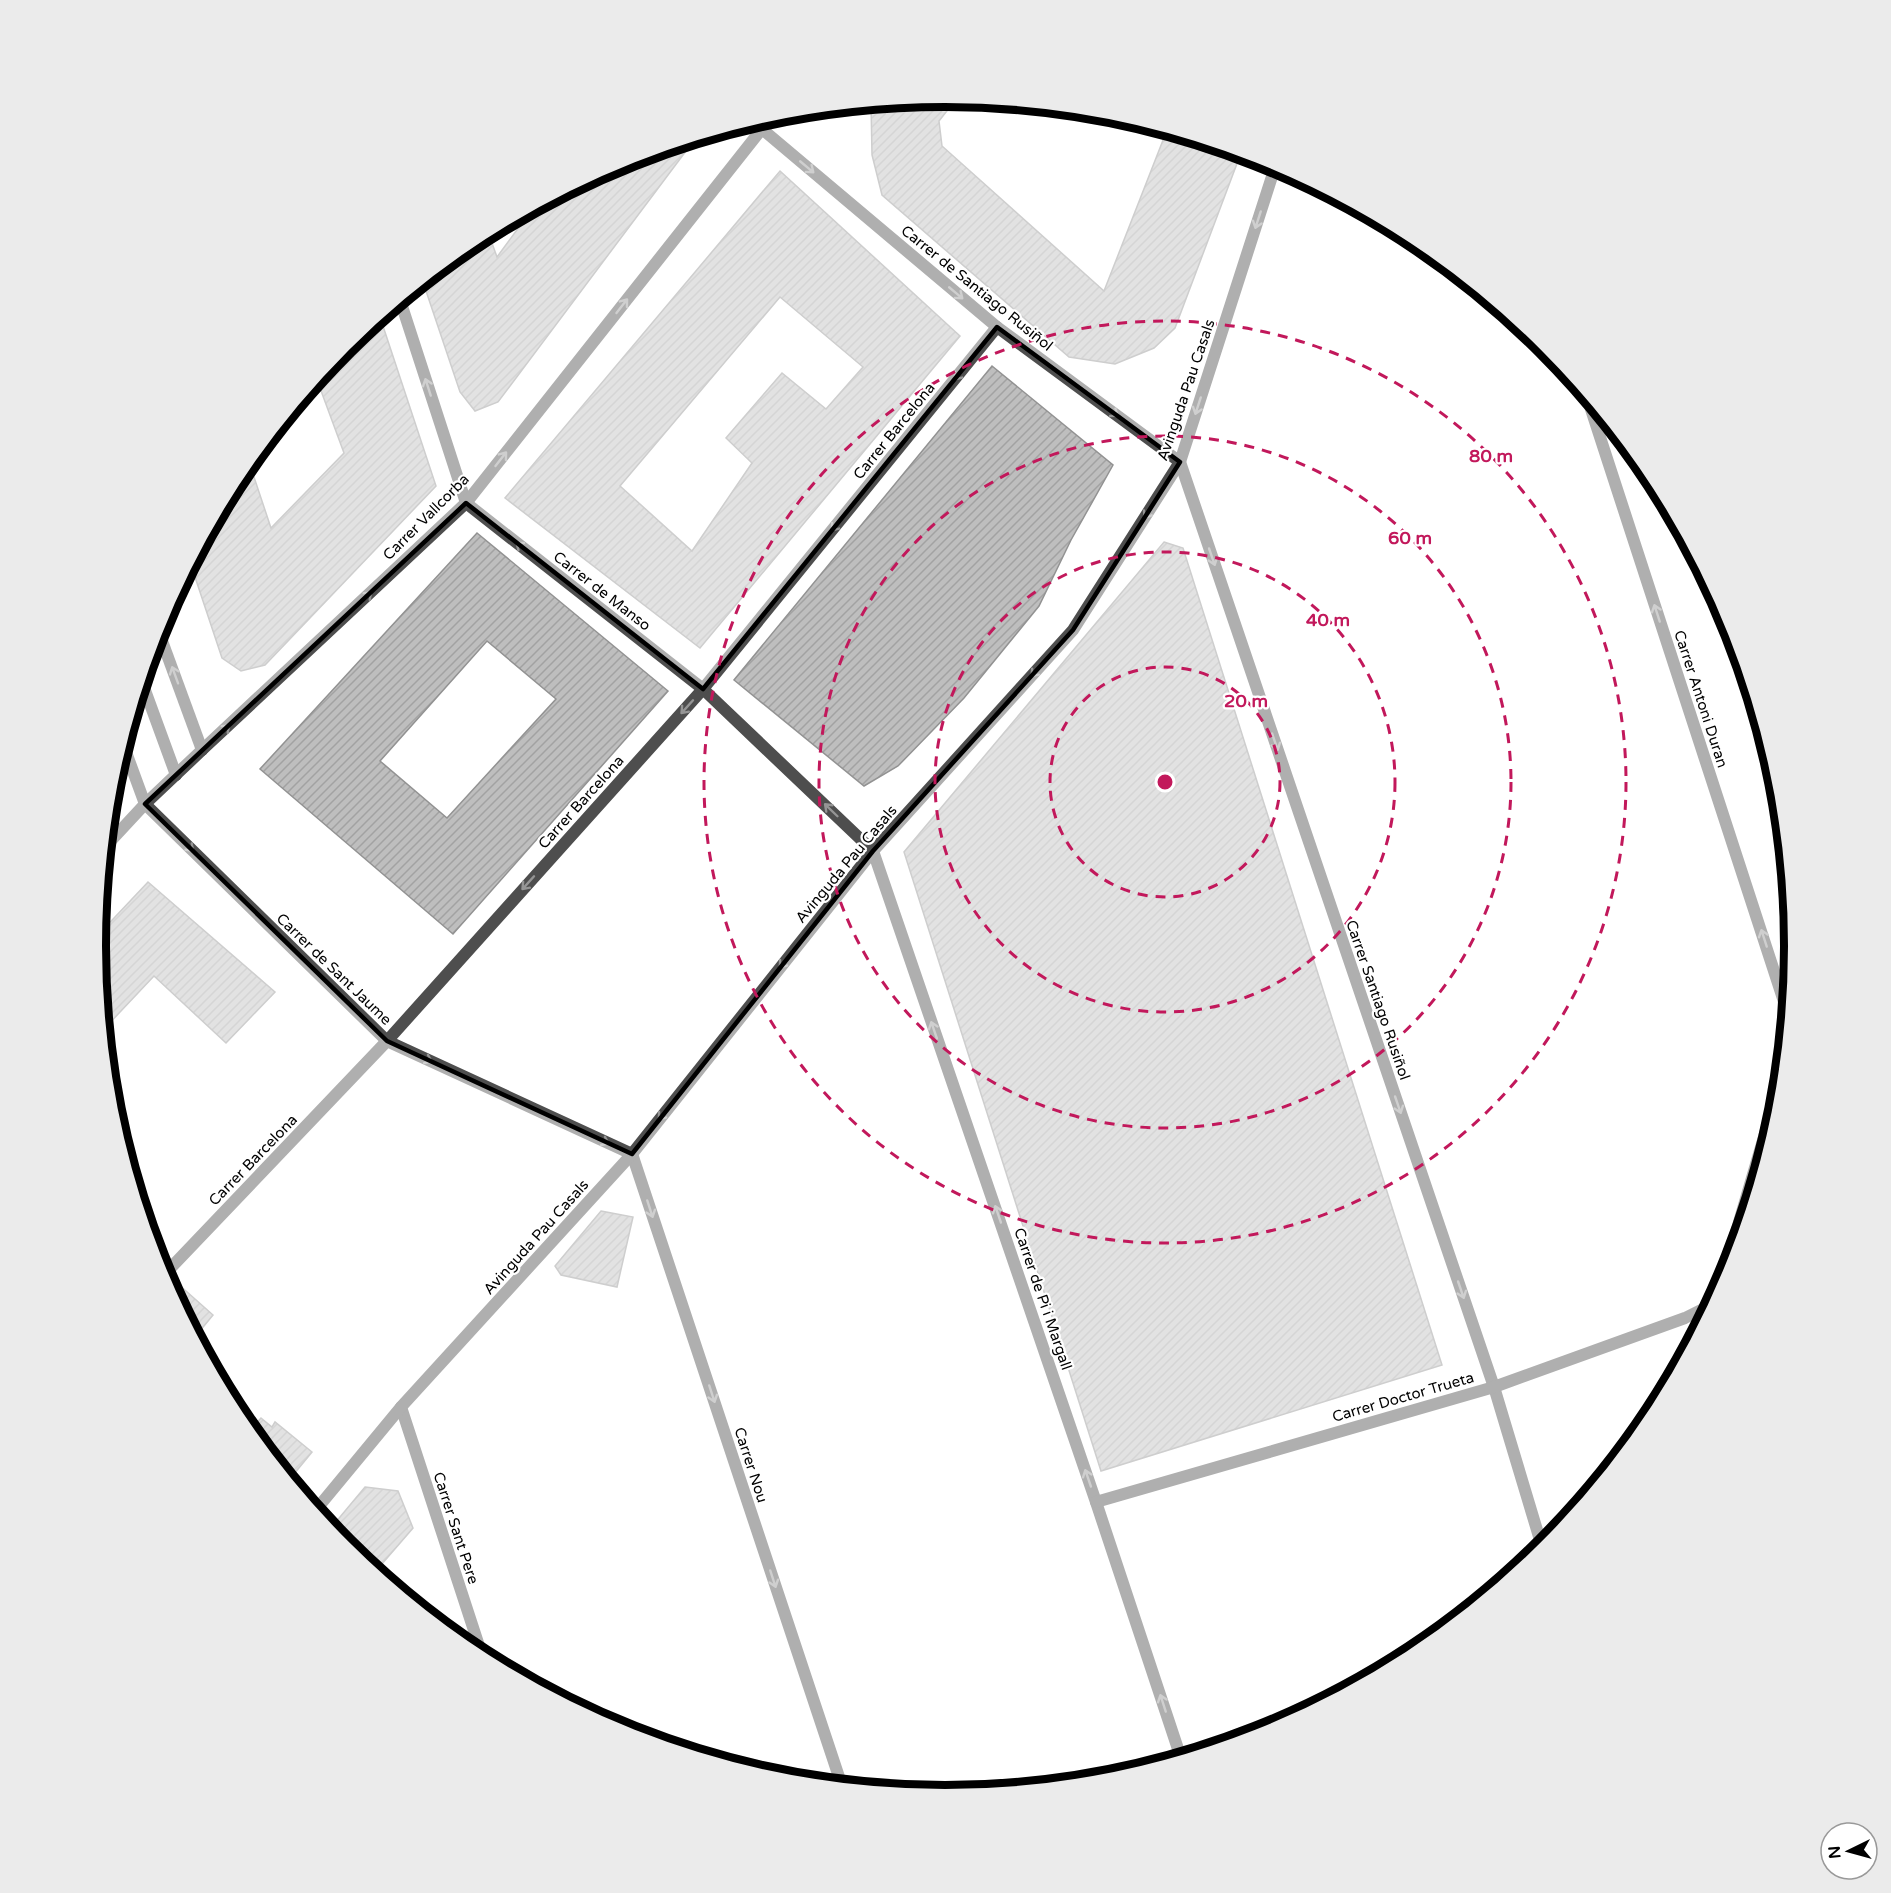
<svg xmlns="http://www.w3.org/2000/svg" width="1891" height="1893" font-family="'Varela Round',sans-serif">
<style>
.building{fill:url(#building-hatch);stroke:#929292;stroke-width:1.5;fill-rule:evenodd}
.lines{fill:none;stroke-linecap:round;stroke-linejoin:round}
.pedestrian{stroke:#4e4e4e;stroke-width:12}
.minor{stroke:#4e4e4e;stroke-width:12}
.oneway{stroke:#959595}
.marked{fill:none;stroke:#000;stroke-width:4.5;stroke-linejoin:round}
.ring{fill:none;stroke:#c2185b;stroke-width:3;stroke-dasharray:10 8}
.labels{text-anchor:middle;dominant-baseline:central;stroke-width:4.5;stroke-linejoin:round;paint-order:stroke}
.street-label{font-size:15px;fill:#000;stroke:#fff}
.rim{fill:none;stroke:#000;stroke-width:8}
.centre{fill:#c2185b;stroke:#fff;stroke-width:3}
.ring-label{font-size:18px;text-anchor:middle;font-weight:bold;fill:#c2185b;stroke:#fff;stroke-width:4.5;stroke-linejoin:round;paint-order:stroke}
</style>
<defs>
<pattern id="building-hatch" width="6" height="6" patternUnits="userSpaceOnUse" patternTransform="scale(1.5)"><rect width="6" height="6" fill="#bebebe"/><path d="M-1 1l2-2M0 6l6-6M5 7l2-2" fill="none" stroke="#a2a2a2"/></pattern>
</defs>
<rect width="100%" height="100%" fill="#fff"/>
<!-- building -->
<g class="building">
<path d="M946,97l11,1 -18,23 3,25 162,145 63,-161 74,23 -66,175 -21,20 -39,16 -46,-7 -187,-162 -10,-40 -1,-51z"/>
<path d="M695,139l-197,263 -23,9 -15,-19 -37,-110 51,-42 14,-8 9,25 36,-49 88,-46z"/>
<path d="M780,171l180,165 -260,312 -195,-150zM780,297l83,70 -37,42 -44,-36 -56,65 26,25 -60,88 -72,-65z"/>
<path d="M380,317l56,169 -171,179 -24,6 -19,-13 -31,-93 48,-91 10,-12 22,66 73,-75 -27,-73 28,-34z"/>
<path d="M992,366l121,99 -42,75 -32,66 -75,92 -66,68 -34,20 -130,-106z"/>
<path d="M477,533l191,158 -215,243 -193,-165zM487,641l69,58 -109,119 -67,-57z"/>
<path d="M1164,542l19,6 259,817 -341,106 -197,-619z"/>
<path d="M148,882l127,110 -49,51 -72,-67 -50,53 -8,-82 1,-11z"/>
<path d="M601,1211l32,6 -16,70 -56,-12 -6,-9z"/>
<path d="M168,1275l45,40 -18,22 -30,-58z"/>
<path d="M261,1418l11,9 3,-5 37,30 -23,28 -40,-49z"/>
<path d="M365,1487l33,4 15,37 -38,44 -30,-25 -15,-18z"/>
</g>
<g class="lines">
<!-- pedestrian -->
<path class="pedestrian" d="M142,682l34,93"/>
<!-- minor -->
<g class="minor">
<path d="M762,129l235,198 183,135"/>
<path d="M400,300l66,203 237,186 170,162 223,651 85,256"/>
<path d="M1586,394l202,620"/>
<path d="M1180,462l314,925 49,163"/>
<path d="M158,630l44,120"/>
<path d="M123,744l22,60 242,237 245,113 210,632"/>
<path d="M106,846l39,-42 57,-54 264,-247 306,-387"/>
<path d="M163,1276l224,-235 316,-352 294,-362"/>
<path d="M1718,1294l65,-222"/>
<path d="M401,1407l82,251"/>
<path d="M1096,1502l398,-115 191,-69 28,-14"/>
<path d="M315,1511l86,-104 231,-253 241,-303 200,-221 107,-168 96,-298"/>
</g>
</g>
<!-- one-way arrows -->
<defs><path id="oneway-shaft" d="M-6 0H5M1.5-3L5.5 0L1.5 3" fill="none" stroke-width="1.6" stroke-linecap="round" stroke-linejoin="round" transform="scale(1.5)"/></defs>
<g class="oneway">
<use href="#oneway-shaft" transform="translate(807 167) rotate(40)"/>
<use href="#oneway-shaft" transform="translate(1258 220) rotate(108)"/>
<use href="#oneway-shaft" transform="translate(956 293) rotate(40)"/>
<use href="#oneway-shaft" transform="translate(622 306) rotate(-52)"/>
<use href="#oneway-shaft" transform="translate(960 373) rotate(129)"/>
<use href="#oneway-shaft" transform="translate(428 387) rotate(-108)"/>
<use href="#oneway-shaft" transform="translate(1198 406) rotate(108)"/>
<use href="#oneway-shaft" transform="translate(1111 411) rotate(36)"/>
<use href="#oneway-shaft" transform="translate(501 459) rotate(-52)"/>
<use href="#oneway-shaft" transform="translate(1149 511) rotate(122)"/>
<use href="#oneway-shaft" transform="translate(837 524) rotate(129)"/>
<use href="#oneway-shaft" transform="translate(523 548) rotate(-142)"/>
<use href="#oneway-shaft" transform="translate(1212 557) rotate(71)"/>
<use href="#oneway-shaft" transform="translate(365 598) rotate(-43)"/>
<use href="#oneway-shaft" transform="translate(1657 613) rotate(-108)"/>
<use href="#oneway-shaft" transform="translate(1037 670) rotate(132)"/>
<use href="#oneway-shaft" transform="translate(175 675) rotate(-110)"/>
<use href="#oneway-shaft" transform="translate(687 707) rotate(132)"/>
<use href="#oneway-shaft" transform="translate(223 731) rotate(-42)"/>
<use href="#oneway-shaft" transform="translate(1275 742) rotate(71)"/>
<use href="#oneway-shaft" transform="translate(831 810) rotate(-136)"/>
<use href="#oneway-shaft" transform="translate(187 845) rotate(44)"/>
<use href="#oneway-shaft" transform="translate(528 883) rotate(132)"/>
<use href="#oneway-shaft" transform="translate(1764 938) rotate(-108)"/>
<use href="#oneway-shaft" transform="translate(785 961) rotate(129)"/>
<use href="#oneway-shaft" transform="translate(934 1030) rotate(-109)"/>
<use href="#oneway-shaft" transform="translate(424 1058) rotate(25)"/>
<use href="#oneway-shaft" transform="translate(1398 1105) rotate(71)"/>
<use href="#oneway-shaft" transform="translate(664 1113) rotate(129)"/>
<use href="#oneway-shaft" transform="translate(601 1140) rotate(25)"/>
<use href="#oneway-shaft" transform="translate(650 1209) rotate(72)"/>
<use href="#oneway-shaft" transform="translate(998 1214) rotate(-109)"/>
<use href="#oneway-shaft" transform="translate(1461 1290) rotate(71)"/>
<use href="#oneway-shaft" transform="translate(712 1394) rotate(72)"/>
<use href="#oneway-shaft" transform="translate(1088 1478) rotate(-109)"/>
<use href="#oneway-shaft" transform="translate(773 1579) rotate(72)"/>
<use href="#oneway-shaft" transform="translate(1163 1703) rotate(-108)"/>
</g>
<!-- marked area -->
<path d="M0 0H1891V1893H0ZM997,327l183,135 -107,168 -200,221 -241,303 -245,-113 -242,-237 321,-301 237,186z" fill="#fff" fill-opacity=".55" fill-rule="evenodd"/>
<path class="marked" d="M997,327l183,135 -107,168 -200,221 -241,303 -245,-113 -242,-237 321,-301 237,186z"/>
<!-- distance rings -->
<g class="ring">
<circle cx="1165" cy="782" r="115"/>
<circle cx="1165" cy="782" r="230"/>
<circle cx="1165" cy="782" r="346"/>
<circle cx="1165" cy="782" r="461"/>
</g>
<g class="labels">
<!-- street labels -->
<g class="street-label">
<text transform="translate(977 288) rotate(39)">Carrer de Santiago Rusiñol</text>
<text transform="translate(1186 390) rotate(-71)">Avinguda Pau Casals</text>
<text transform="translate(894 431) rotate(-51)">Carrer Barcelona</text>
<text transform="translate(426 517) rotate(-45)">Carrer Vallcorba</text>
<text transform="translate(602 591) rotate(38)">Carrer de Manso</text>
<text transform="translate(1701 699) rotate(72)">Carrer Antoni Duran</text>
<text transform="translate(581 802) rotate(-48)">Carrer Barcelona</text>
<text transform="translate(846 864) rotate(-50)">Avinguda Pau Casals</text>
<text transform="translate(334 969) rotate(44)">Carrer de Sant Jaume</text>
<text transform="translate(1378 1000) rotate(71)">Carrer Santiago Rusiñol</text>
<text transform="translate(253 1160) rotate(-46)">Carrer Barcelona</text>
<text transform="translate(536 1237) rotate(-48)">Avinguda Pau Casals</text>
<text transform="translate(1043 1299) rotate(71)">Carrer de Pi i Margall</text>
<text transform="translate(1403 1397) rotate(-16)">Carrer Doctor Trueta</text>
<text transform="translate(751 1465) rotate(72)">Carrer Nou</text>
<text transform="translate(456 1528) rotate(72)">Carrer Sant Pere</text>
</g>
</g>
<!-- crop -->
<path d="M0 0H1891V1893H0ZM106 946a839 839 0 1 1 1678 0a839 839 0 1 1-1678 0Z" fill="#ebebeb" fill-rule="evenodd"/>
<path class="rim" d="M106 946a839 839 0 1 1 1678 0a839 839 0 1 1-1678 0Z"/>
<circle cx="1165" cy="782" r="9" class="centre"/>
<g class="ring-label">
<text x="1491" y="462">80 m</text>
<text x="1410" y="544">60 m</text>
<text x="1328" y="626">40 m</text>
<text x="1246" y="707">20 m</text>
</g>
<!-- north arrow -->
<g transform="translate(1849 1851) rotate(265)"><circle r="28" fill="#ffffff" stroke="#999999" stroke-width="1.5"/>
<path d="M0-4.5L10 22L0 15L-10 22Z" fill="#000000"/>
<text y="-9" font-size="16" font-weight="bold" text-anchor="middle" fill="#000000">N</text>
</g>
</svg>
